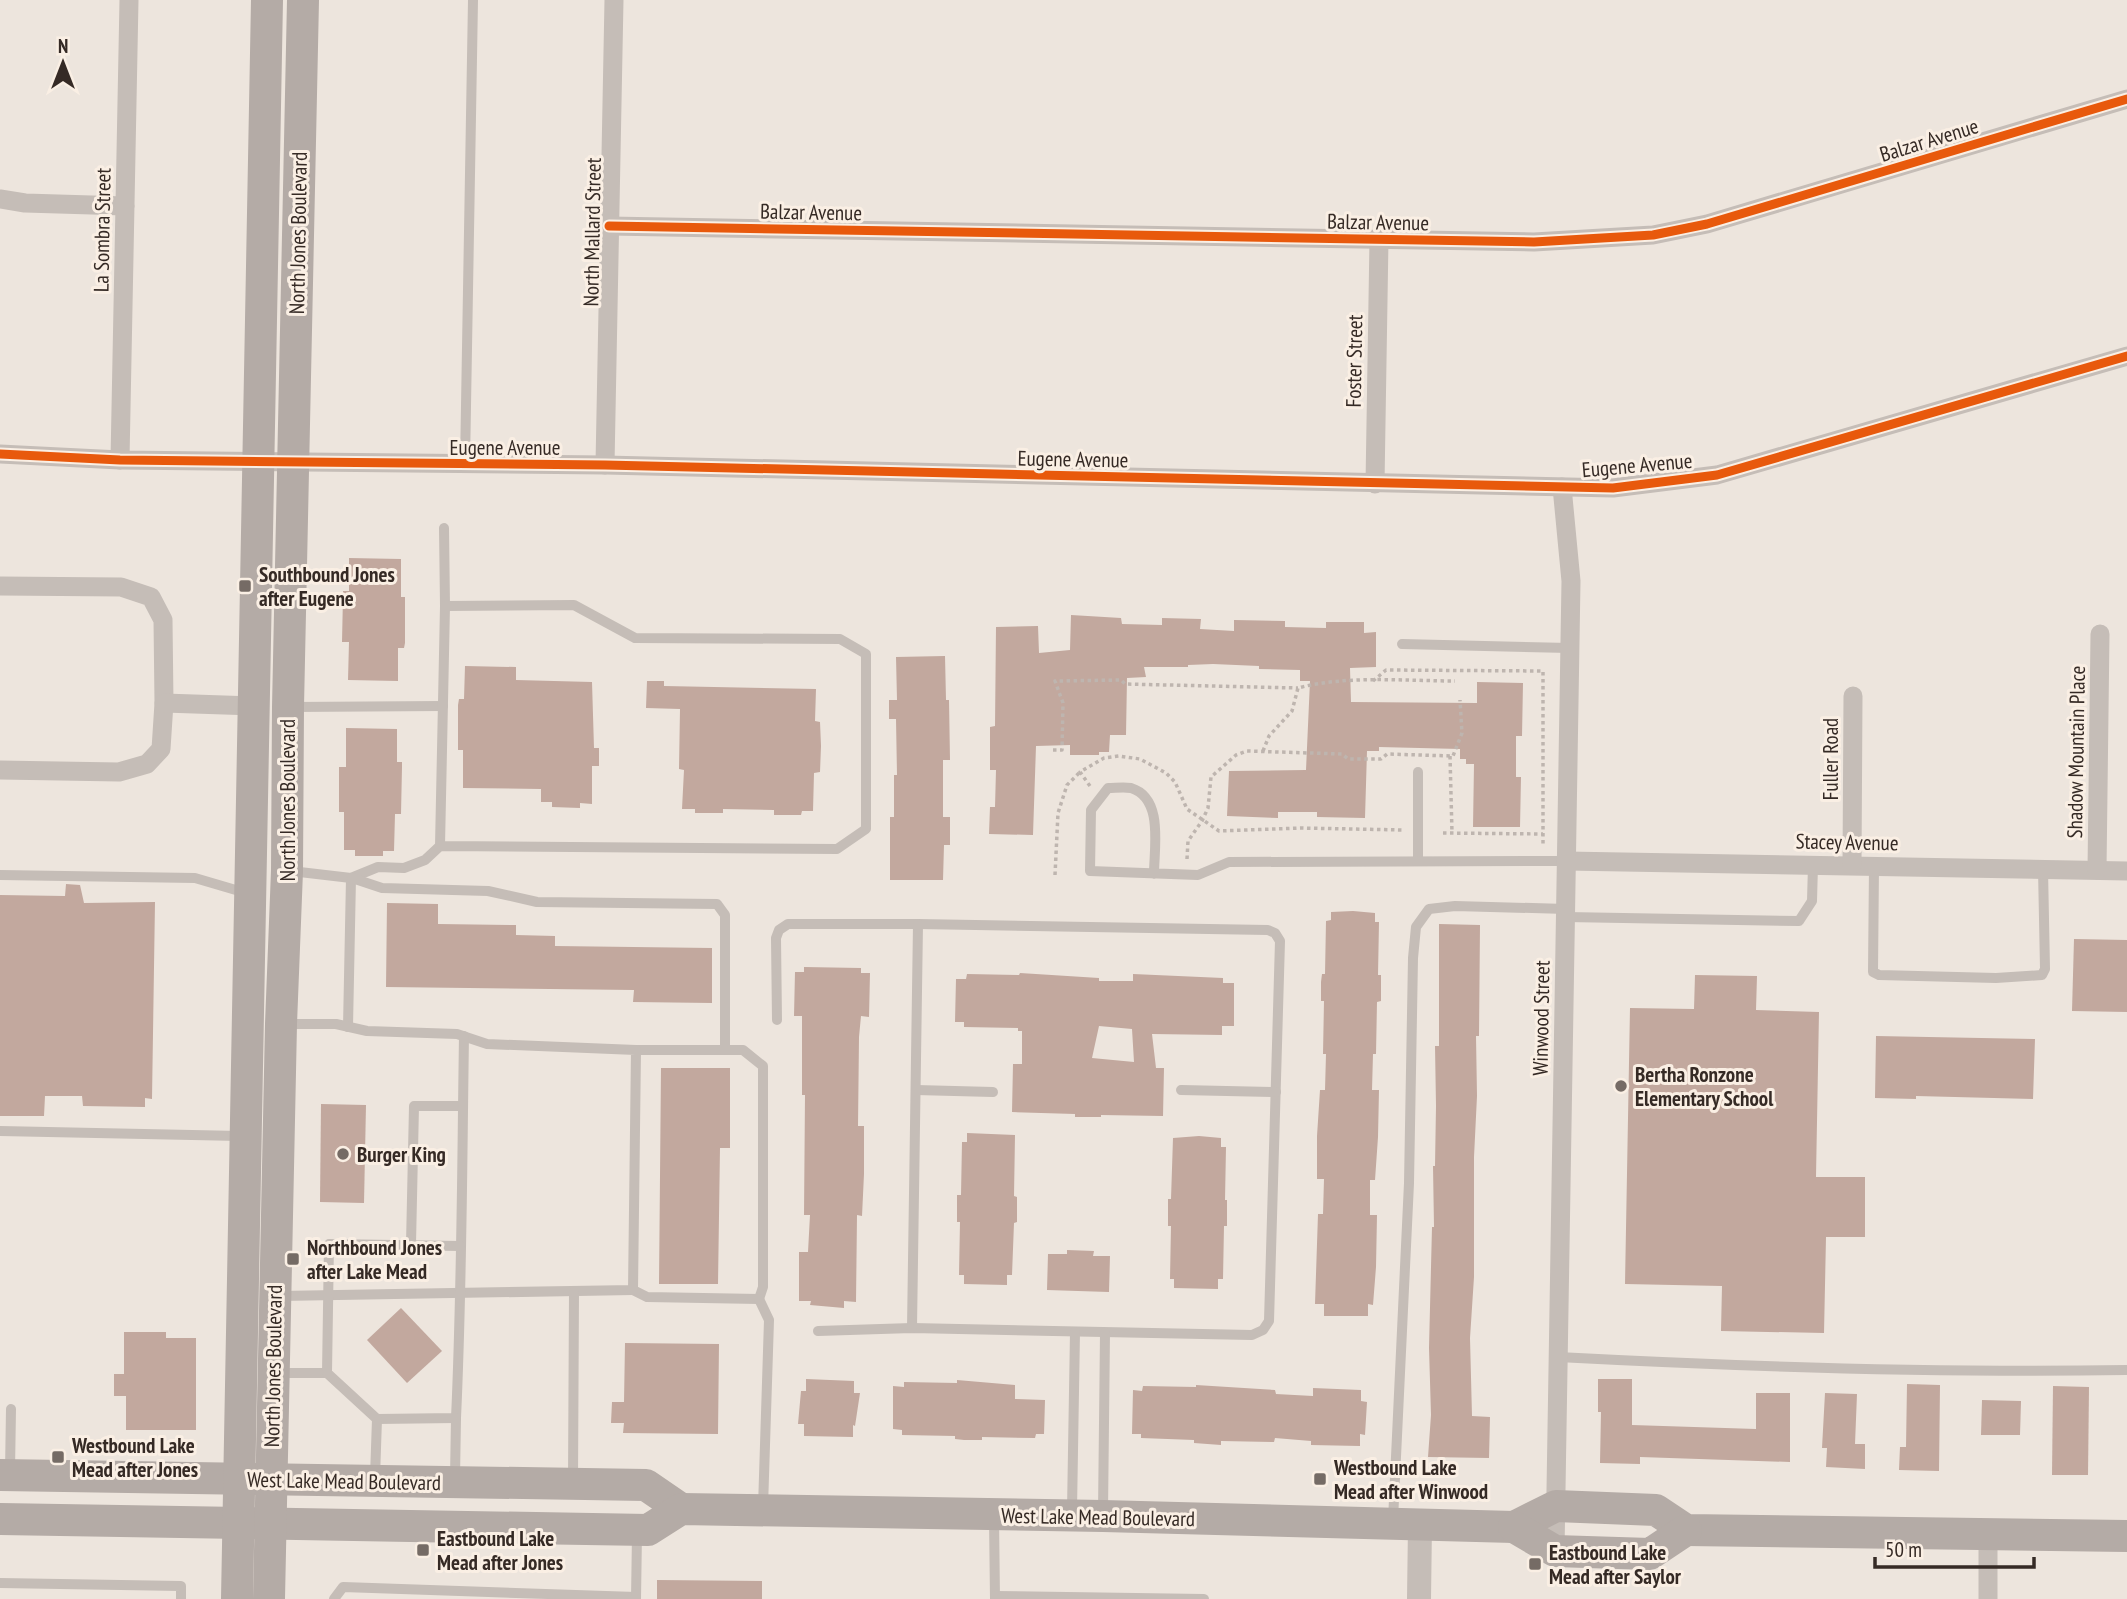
<svg xmlns="http://www.w3.org/2000/svg" width="2127" height="1599" font-family="'PT Sans Narrow',sans-serif">
<style>
.building{fill:#c2a89e;fill-rule:evenodd}
.lines{fill:none;stroke-linecap:round;stroke-linejoin:round}
.path{stroke:#beb5af;stroke-width:3.5;stroke-dasharray:3.5 3.5;stroke-linecap:butt}
.service{stroke:#c5bdb7;stroke-width:10}
.minor{stroke:#c5bdb7;stroke-width:19}
.tertiary{stroke:#c5bdb7;stroke-width:24}
.primary{stroke:#b4aba6;stroke-width:32}
.cycleway-casing{stroke:#faefe4;stroke-width:13}
.cycleway{stroke:#e8590c;stroke-width:9}
.poi-dot{fill:#756b65;stroke:#faefe4;stroke-width:2.5}
.labels{text-anchor:middle;dominant-baseline:central;stroke-width:6;stroke-linejoin:round;paint-order:stroke}
.street-label{font-size:21px;fill:#352a25;stroke:#faefe4}
.poi-label{font-size:21px;font-weight:bold;fill:#352a25;stroke:#faefe4;text-anchor:start}
</style>
<rect width="100%" height="100%" fill="#ede5dd"/>
<!-- building -->
<g class="building">
<path d="M349,558l52,1v38h4v46l-1,5h-6v33l-50,-1 1,-38h-7l1,-46v-5h6z"/>
<path d="M1071,615l50,3 1,6 40,1v-7l39,1 -1,10 34,2v-11l51,1v6l41,1v-6h38v11l12,-1v35l-26,1 1,34 126,1v-21l46,1 -1,53h-6v41h5l-1,50h-47l1,-63h-8v-5h-6v-10l-81,-2v4h-12l-2,67 -48,-1v-5h-39v6l-51,-2 2,-45 77,-1 4,-89h-10v-11l-41,-1v-3l-46,-2 -25,1v2h-44l2,10 -19,1 -1,57h-16l-1,17h-10v3h-29v-10l-34,1 -3,89 -44,-1 1,-27h5l1,-37h-6v-43l5,-1 1,-99 42,-1 1,27 31,-3z"/>
<path d="M945,656l1,44h3l1,60h-7v57h7v28h-6l-1,35h-53v-63h4v-42h3l-1,-56h-7v-19h8l-1,-43z"/>
<path d="M465,666l51,1v13l76,2 2,66h5v18h-7v38l-12,-1v5l-28,-1v-5h-11v-13l-78,-1v-38h-5v-45l1,-6h5z"/>
<path d="M647,681h17v5l152,3 -1,32 5,1 1,24 -1,26 -6,1 -1,38h-11l-1,4h-27v-5l-51,-1v4h-28v-4h-13l2,-39 -5,-1 1,-60 -34,-1z"/>
<path d="M346,728l51,1v33h5v5l-1,47h-6l-1,37h-11v5h-28v-6h-11v-38h-5v-45h7z"/>
<path d="M66,884l14,1 4,18 71,-1 -3,197 -7,-1v9l-62,-1 -1,-10h-37l-1,20h-44v-221l65,1z"/>
<path d="M387,903l51,1v20l78,1v10l39,1v10l157,2v55l-79,-1 1,-12 -248,-3z"/>
<path d="M1353,911l22,2v9h4l-1,53h3v26l-4,1 -1,52h-3l-1,36h7l-1,47 -3,43h-5v35h7l-1,52 -3,38 -5,-1v12h-44v-12h-9l3,-90h5l1,-35h-7v-43l3,-46h5l1,-36h-3l1,-53h-3v-19l1,-8h3l1,-53 5,-1v-8z"/>
<path d="M1439,924l41,1 -1,111h-3l1,60 -3,61v120l-4,61 2,78 18,1 -1,41 -61,-1 3,-42 -2,-67 3,-121h2l-1,-61h2l1,-60 -1,-60h4z"/>
<path d="M2074,939l53,1v72l-55,-1z"/>
<path d="M804,967l57,1v5h9l-1,44 -8,-1 -2,21 -1,89h6v48l-2,42 -5,-1 -1,87 -12,-1v7l-34,-3 1,-4h-12v-49h9l2,-37h-6l1,-120h-3v-79h-8l1,-44h9z"/>
<path d="M1020,973l79,5v3h34v-7l90,4v5h11v43h-12v9l-70,-1 4,34h8l-1,48 -62,-1v2h-26v-3l-63,-2 1,-48h9v-33h-4v-3l-54,-1v-5h-9l1,-43h10l1,-5 52,1zM1099,1026l33,3 2,33 -42,-4z"/>
<path d="M1695,975l62,1 -1,34 63,2 -3,165h49v60h-39l-2,96 -103,-2 1,-45 -97,-2 5,-276 64,1z"/>
<path d="M1876,1036l159,3 -2,60 -117,-3v3l-41,-1z"/>
<path d="M661,1068h69v80h-10l-2,136h-59z"/>
<path d="M321,1104l45,1 -2,98 -44,-1z"/>
<path d="M967,1133l48,2 -1,61 3,1v25l-3,1 -2,52h-5v10l-43,-1v-9h-5l1,-53h-3v-27h4l1,-53h5z"/>
<path d="M1199,1136l22,2v9h5l-1,53h2v26h-3l-1,53h-5v10l-44,-1v-9h-4l1,-53h-3v-27h3l2,-61z"/>
<path d="M1067,1250l27,1 -1,5h17l-1,36 -62,-2 1,-36h19z"/>
<path d="M401,1308l41,43 -35,32 -40,-43z"/>
<path d="M124,1332h42v6h30v92h-70v-34h-12v-22h10z"/>
<path d="M625,1343l94,1 -1,90 -95,-1 1,-10h-13l1,-21h12z"/>
<path d="M806,1379l48,2v12h6l-5,33 -2,-1v12l-49,-1v-12h-6l3,-33h5z"/>
<path d="M1598,1379h34v46l124,4v-36h34v69l-150,-5v7l-40,-1 1,-51h-3z"/>
<path d="M957,1380l58,5v14l30,1 -1,34h-8l-1,4 -53,-1v3h-18l-9,-1v-3l-53,-1v-5l-9,-1v-43l11,1v-5l53,1z"/>
<path d="M1907,1384l33,1 -1,86 -40,-1 1,-23h6z"/>
<path d="M1196,1385l79,5 1,4 37,2v-8l48,2v11l6,1 -2,33 -5,-1v12l-49,-1v-4l-36,-3 -1,4 -53,-1v4l-27,-2v-3l-53,-2v-4h-9l1,-44 9,1 1,-5 53,1z"/>
<path d="M2053,1386l36,1 -1,88h-36z"/>
<path d="M1825,1393l32,1 -2,50h10v25l-39,-2 1,-19h-5z"/>
<path d="M1982,1400l39,1 -1,34h-39z"/>
<path d="M657,1580l105,1v18h-105z"/>
</g>
<g class="lines">
<!-- path -->
<g class="path">
<path d="M1373,681l13,-11 157,1v176"/>
<path d="M1053,750h9l1,-47 -8,-22 66,-1 4,4 173,4"/>
<path d="M1263,751l6,-15 23,-25 6,-23c48,-13 108,-7 157,-7"/>
<path d="M1450,756l2,77"/>
<path d="M1090,786l-10,-14 24,-14 15,-2 21,3 26,14 9,9 12,27 32,22 81,-3 104,2"/>
<path d="M1443,833l100,1"/>
<path d="M1187,859l1,-18 14,-20 6,-13 3,-31 25,-22 11,-4 95,3 6,5h33l6,-5 66,2 9,-23 -2,-33"/>
<path d="M1055,875l3,-62 9,-28 13,-13"/>
</g>
<!-- service -->
<g class="service">
<path d="M465,464l8,-464"/>
<path d="M444,528l1,78"/>
<path d="M1402,644l168,4"/>
<path d="M292,707l151,-1"/>
<path d="M1418,772v89"/>
<path d="M1874,866l-1,106 6,3 117,3 46,-3 3,-6 -2,-100"/>
<path d="M291,871l60,7 -3,149"/>
<path d="M1154,874c0,-26 10,-76 -23,-86 -7,-1 -16,0 -23,0l-17,22 -1,61 108,4 31,-13 337,-1"/>
<path d="M0,875l195,3 51,15"/>
<path d="M351,878l27,-11 26,1 21,-8 15,-14 397,3 29,-20v-175l-26,-15 -205,-1 -61,-33 -129,1 -5,240"/>
<path d="M352,878l30,10 106,3 49,11 180,2 8,11v135"/>
<path d="M1566,917l233,4 13,-20 1,-36"/>
<path d="M777,1020l-1,-82 3,-8 9,-6h130l350,6 7,3 5,8 -11,380 -6,9 -11,5 -340,-7 -94,3"/>
<path d="M916,1090l77,2"/>
<path d="M1181,1090l95,2"/>
<path d="M0,1131l240,5"/>
<path d="M411,1244l3,-138h49"/>
<path d="M633,1290l14,7 112,2 4,-12v-221l-20,-16h-107"/>
<path d="M280,1296l353,-6 3,-240 -149,-6 -30,-10 -90,-3 -31,-7h-51"/>
<path d="M759,1299l10,21 -6,187"/>
<path d="M912,1328l6,-404"/>
<path d="M1558,1357c190,10 379,16 569,13"/>
<path d="M279,1373h48"/>
<path d="M377,1419l79,-1c6,-127 6,-255 8,-382"/>
<path d="M10,1471l1,-62"/>
<path d="M375,1477l2,-58 -50,-46 2,-129 131,2"/>
<path d="M455,1477l1,-59"/>
<path d="M573,1480l1,-188"/>
<path d="M1072,1510l3,-178"/>
<path d="M1103,1512l2,-179"/>
<path d="M994,1518l1,81"/>
<path d="M1393,1520l16,-337 4,-225 3,-31 13,-18 26,-3 111,3"/>
<path d="M0,1583l181,3v13"/>
<path d="M995,1596l209,3"/>
<path d="M334,1599l9,-12 293,10"/>
<path d="M636,1599l1,-65"/>
</g>
<!-- minor -->
<g class="minor">
<path d="M0,199l25,4 100,3"/>
<path d="M609,226l925,16 119,-7 54,-11 420,-125"/>
<path d="M0,454l120,6 485,5 1008,23 104,-13 410,-119"/>
<path d="M120,460l9,-460"/>
<path d="M605,465l9,-465"/>
<path d="M1375,484l4,-245"/>
<path d="M0,586l121,1 30,10 12,23 1,83 -3,46 -14,15 -28,8 -119,-2"/>
<path d="M164,703l90,3"/>
<path d="M1566,861l561,10"/>
<path d="M1852,865l1,-169"/>
<path d="M2097,870l3,-236"/>
<path d="M1555,1551l16,-970 -9,-94"/>
<path d="M1988,1599v-66"/>
</g>
<!-- tertiary -->
<path class="tertiary" d="M1419,1599l1,-74"/>
<!-- primary -->
<g class="primary">
<path d="M0,1475l646,10 35,24"/>
<path d="M0,1519l648,11 33,-21 422,7 411,11 42,-21 100,4 30,20 441,6"/>
<path d="M1514,1527l41,24 95,3 36,-24"/>
<path d="M237,1599l30,-1599"/>
<path d="M269,1599l12,-575 6,-153 1,-164 15,-707"/>
</g>
<!-- cycleway casing -->
<g class="cycleway-casing">
<g id="cycleway">
<path d="M609,226l925,16 119,-7 54,-11 420,-125"/>
<path d="M0,454l120,6 485,5 1008,23 104,-13 410,-119"/>
</g>
</g>
<!-- cycleway -->
<use href="#cycleway" class="cycleway"/>
</g>
<!-- markers -->
<g class="poi-dot">
<rect x="238" y="579" width="14" height="14" rx="3.5"/>
<circle cx="1621" cy="1086" r="7"/>
<circle cx="343" cy="1154" r="7"/>
<rect x="286" y="1252" width="14" height="14" rx="3.5"/>
<rect x="51" y="1450" width="14" height="14" rx="3.5"/>
<rect x="1313" y="1472" width="14" height="14" rx="3.5"/>
<rect x="416" y="1543" width="14" height="14" rx="3.5"/>
<rect x="1528" y="1557" width="14" height="14" rx="3.5"/>
</g>
<g class="labels">
<!-- street labels -->
<g class="street-label">
<text transform="translate(1929 140) rotate(-17)">Balzar Avenue</text>
<text transform="translate(811 212) rotate(1)">Balzar Avenue</text>
<text transform="translate(1378 222) rotate(1)">Balzar Avenue</text>
<text transform="translate(102 230) rotate(-89)">La Sombra Street</text>
<text transform="translate(592 232) rotate(-89)">North Mallard Street</text>
<text transform="translate(298 233) rotate(-89)">North Jones Boulevard</text>
<text transform="translate(1354 361) rotate(-89)">Foster Street</text>
<text x="505" y="447">Eugene Avenue</text>
<text transform="translate(1073 459) rotate(1)">Eugene Avenue</text>
<text transform="translate(1637 465) rotate(-5)">Eugene Avenue</text>
<text transform="translate(2076 752) rotate(-89)">Shadow Mountain Place</text>
<text transform="translate(1830 759) rotate(-90)">Fuller Road</text>
<text transform="translate(287 800) rotate(-90)">North Jones Boulevard</text>
<text transform="translate(1847 842) rotate(1)">Stacey Avenue</text>
<text transform="translate(1541 1018) rotate(-89)">Winwood Street</text>
<text transform="translate(273 1366) rotate(-89)">North Jones Boulevard</text>
<text transform="translate(344 1481) rotate(1)">West Lake Mead Boulevard</text>
<text transform="translate(1098 1517) rotate(1)">West Lake Mead Boulevard</text>
</g>
<!-- poi labels -->
<g class="poi-label">
<text x="259" y="574">Southbound Jones<tspan x="259" dy="24">after Eugene</tspan></text>
<text x="1635" y="1074">Bertha Ronzone<tspan x="1635" dy="24">Elementary School</tspan></text>
<text x="357" y="1154">Burger King</text>
<text x="307" y="1247">Northbound Jones<tspan x="307" dy="24">after Lake Mead</tspan></text>
<text x="72" y="1445">Westbound Lake<tspan x="72" dy="24">Mead after Jones</tspan></text>
<text x="1334" y="1467">Westbound Lake<tspan x="1334" dy="24">Mead after Winwood</tspan></text>
<text x="437" y="1538">Eastbound Lake<tspan x="437" dy="24">Mead after Jones</tspan></text>
<text x="1549" y="1552">Eastbound Lake<tspan x="1549" dy="24">Mead after Saylor</tspan></text>
</g>
</g>
<!-- north arrow -->
<g transform="translate(63 63)" stroke="#faefe4" stroke-width="5" paint-order="stroke">
<path d="M0-5L12 26L0 18L-12 26Z" fill="#352a25"/>
<text y="-10" font-size="19" font-weight="bold" text-anchor="middle" fill="#352a25">N</text>
</g>
<!-- scale -->
<path d="M1875 1557v10h159v-10" fill="none" stroke="#352a25" stroke-width="3.5"/>
<text x="1885" y="1557" font-size="21" fill="#352a25" stroke="#faefe4" stroke-width="5" paint-order="stroke">50 m</text>
</svg>
